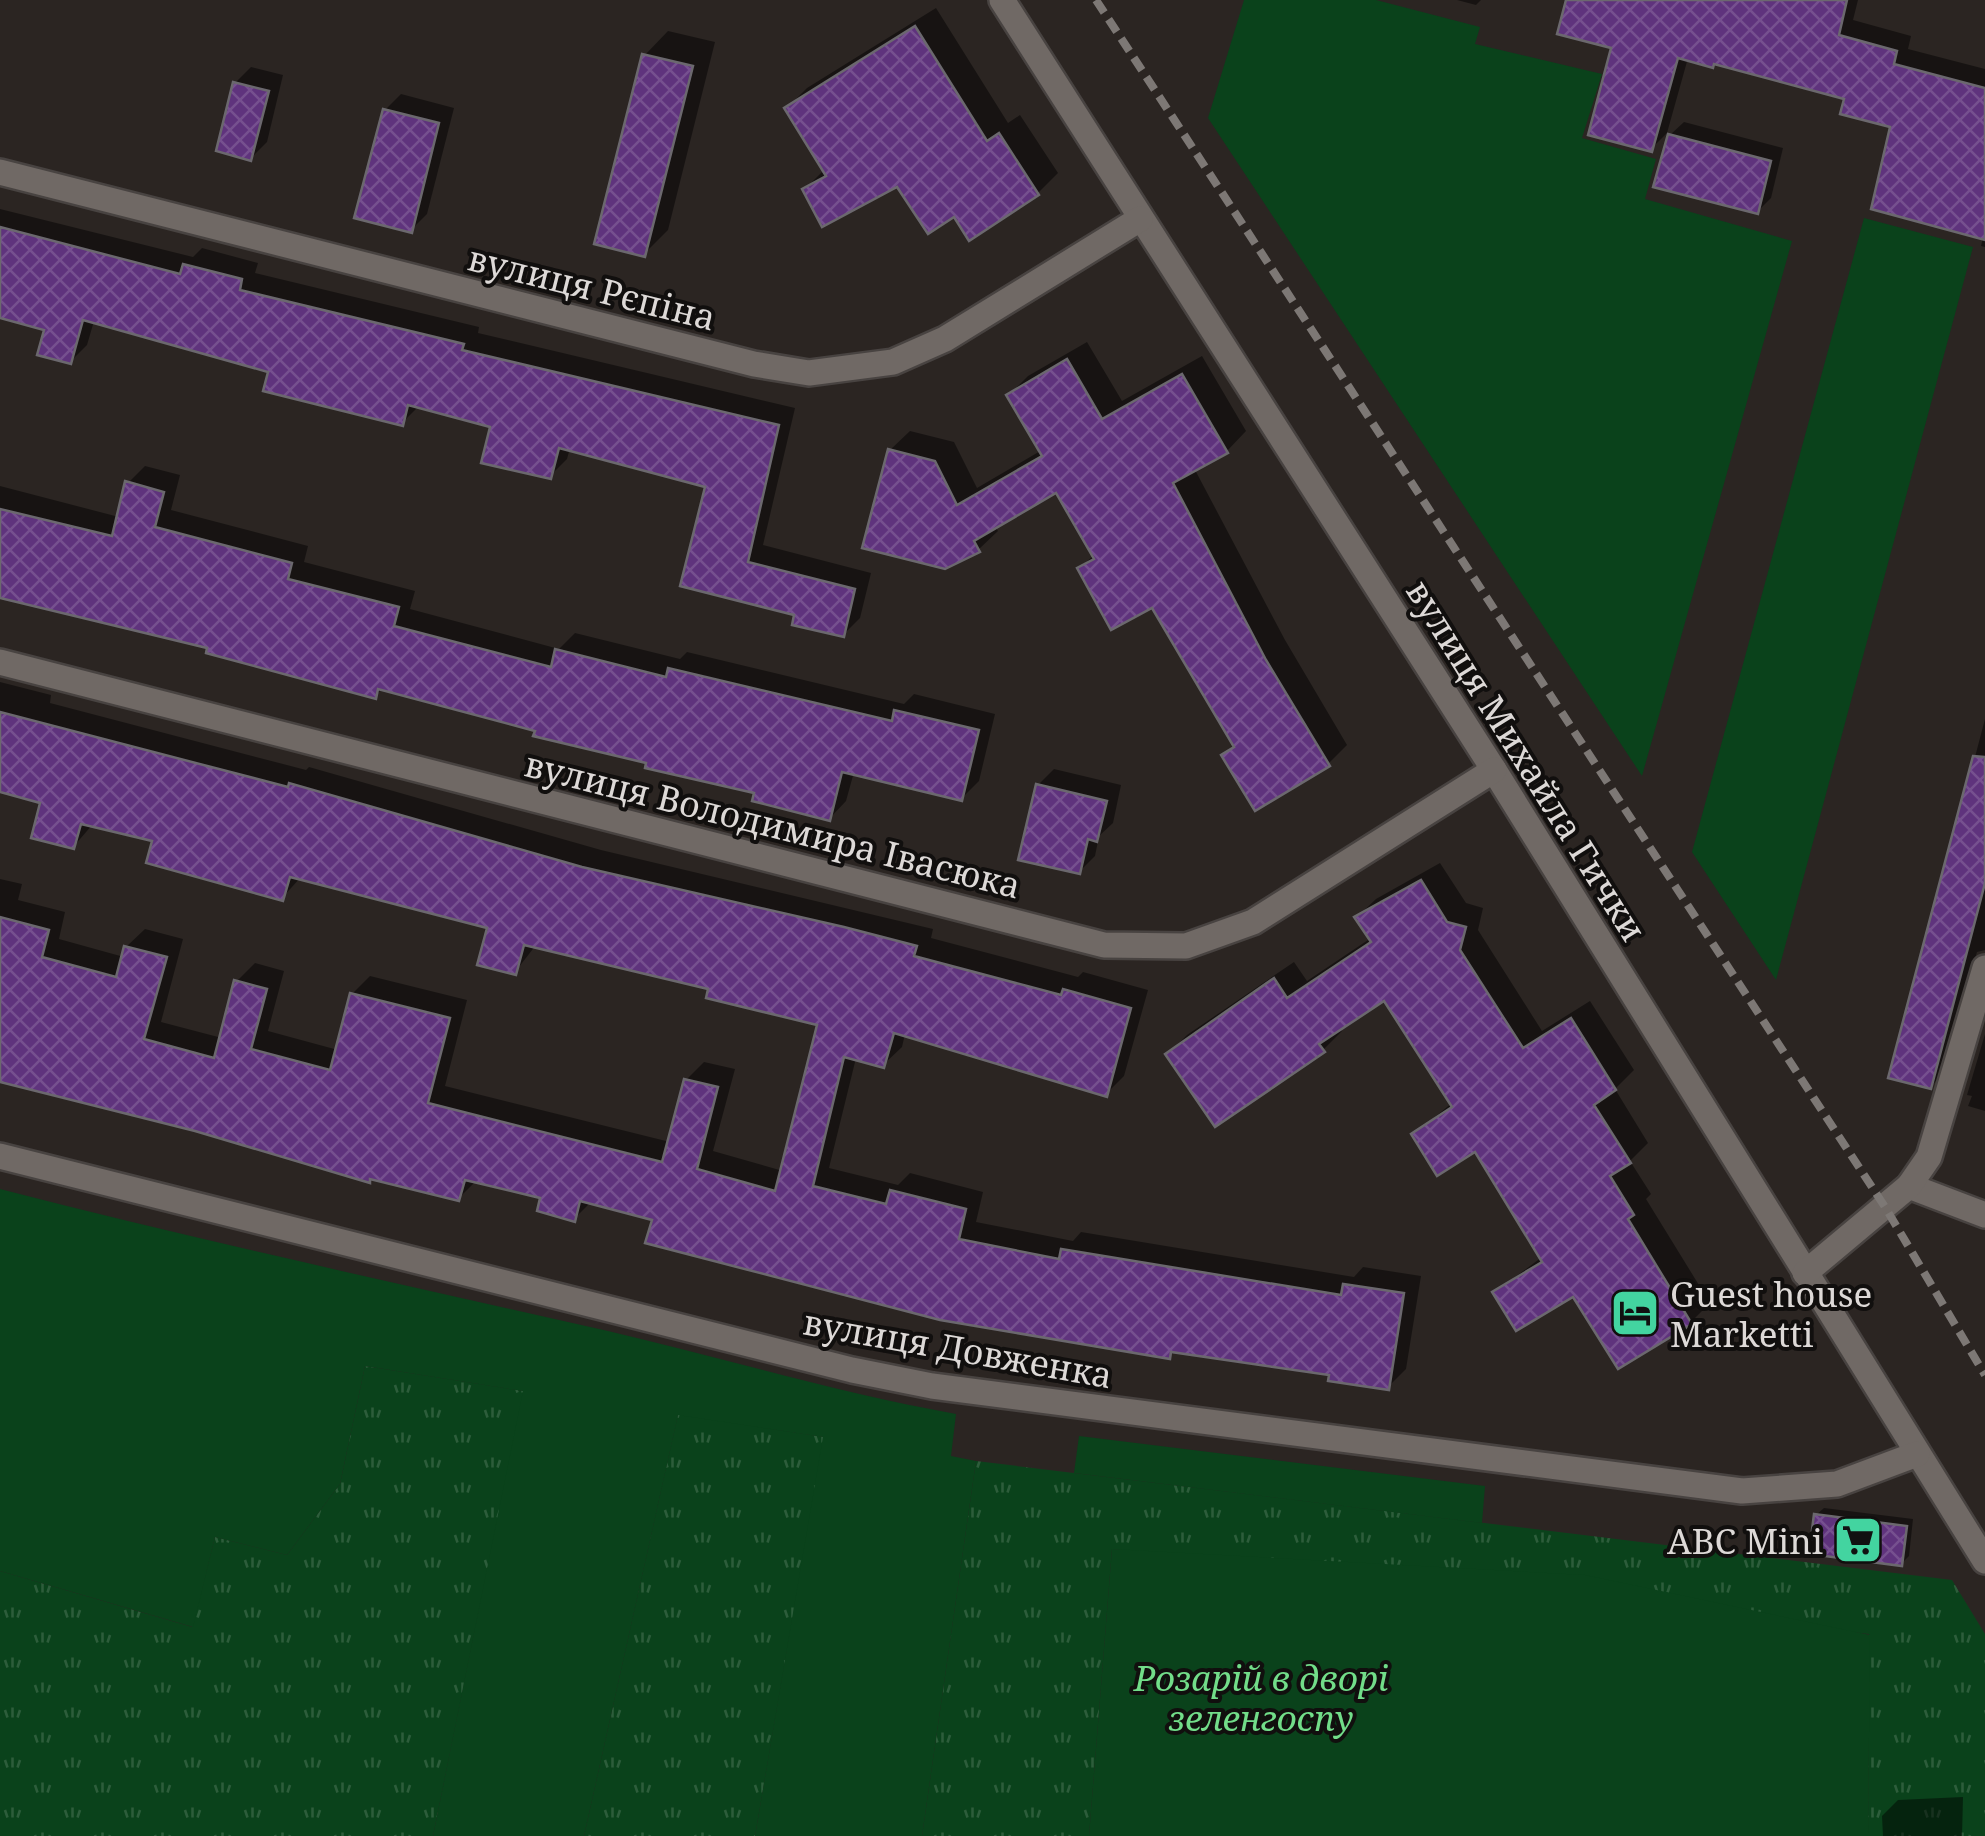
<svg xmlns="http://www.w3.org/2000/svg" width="1985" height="1836" font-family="'Noto Serif',serif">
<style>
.grass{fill:url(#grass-tufts)}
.green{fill:#0a421b}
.shadow{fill:#0007}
.building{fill:url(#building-cross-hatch);stroke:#6b686e;stroke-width:2.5}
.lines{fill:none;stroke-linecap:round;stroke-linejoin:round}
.minor-casing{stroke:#484341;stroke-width:30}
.minor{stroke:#706965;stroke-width:25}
.rail{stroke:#7d7875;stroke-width:8;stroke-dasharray:15 8;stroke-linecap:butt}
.labels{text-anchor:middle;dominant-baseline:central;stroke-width:8;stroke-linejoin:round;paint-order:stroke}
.street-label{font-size:35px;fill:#ddd9d7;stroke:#110f0e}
.poi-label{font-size:35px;fill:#ddd9d7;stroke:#110f0e;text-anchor:start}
.park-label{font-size:35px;font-style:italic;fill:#72dd89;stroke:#110f0e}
</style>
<defs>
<pattern id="grass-tufts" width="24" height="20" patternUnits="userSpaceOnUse" patternTransform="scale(2.5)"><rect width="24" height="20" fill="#0a421b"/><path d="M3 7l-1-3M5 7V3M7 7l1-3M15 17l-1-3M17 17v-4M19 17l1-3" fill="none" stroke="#2d5d3b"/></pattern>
<pattern id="building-cross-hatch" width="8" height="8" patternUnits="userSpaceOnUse" patternTransform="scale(2.5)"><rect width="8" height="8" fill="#5f337d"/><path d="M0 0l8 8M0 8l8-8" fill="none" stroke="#76508f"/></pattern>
</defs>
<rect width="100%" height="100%" fill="#2b2522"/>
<!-- grass -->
<g class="grass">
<path d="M365,1366l159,25 -91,445h-433v-265l192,56 23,-90 72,18 53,-71z"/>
<path d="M678,1414l146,23 -69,399h-171z"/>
<path d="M976,1461l976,119 33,54v202h-117l1,-202 -757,-85 -23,287h-167z"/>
</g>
<!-- green -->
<g class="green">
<path d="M1244,0h132l104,27 -5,17 127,30 -20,64 74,21 -11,40 147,42 -150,535 -434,-658z"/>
<path d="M1864,218l109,29 -197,733 -84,-128z"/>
<path d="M0,1189c202,52 404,96 608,142 116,27 230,62 348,83l-5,42 25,5 -54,375h-167l68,-399 -145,-22 -94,421h-151l90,-445 -158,-25 -25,118 -53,71 -72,-18 -22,90 -193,-56z"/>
<path d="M1079,1436l406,50 -3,37 -408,-50z"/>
<path d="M1112,1549l473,26 285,60 -2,201h-779z"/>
</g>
<!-- shadow -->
<g class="shadow">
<path d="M1457,0h24l-5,5z"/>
<path d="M1569,0h289l-5,20 58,16 -3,13 77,20v178l-4,-1 2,-9 -90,-112 -46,-28 -159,-39 -21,75 -16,16 -37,-103z"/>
<path d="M936,8l72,115 12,-8 38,58 -20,20 -83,21 -57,-30 -93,5 20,-20 -38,-61 20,-20z"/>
<path d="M668,31l47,11 -47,188 -24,24v-198z"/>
<path d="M251,67l32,8 -16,67 -16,16 -16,-75z"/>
<path d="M401,94l53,14 -27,106 -16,16 -26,-120z"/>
<path d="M1684,122l99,26 -12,50 -13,13 -88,-76z"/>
<path d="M0,209l193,48 9,-9 56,15 -3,10 224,54 -1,6 317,75 -32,137 108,28 -11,45 -17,17 -46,-21 -114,-30 25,-99 -138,-37 -3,11 -17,17 -57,-51 -74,-19 -17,17 -131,-53 -177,-49 -7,24 -17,17 -23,-34 -47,-12z"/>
<path d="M1087,342l35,59 80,-45 44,75 -19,20 -33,17 91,172 62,105 -19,19 -104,-9 12,-11 -83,-140 -73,-36 15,-14 -38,-65 -62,37 3,5 -20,19 -88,-100 20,-19 44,11 23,46 65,-38 -33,-55 19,-19z"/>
<path d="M145,466l35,9 -9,35 137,36 -4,16 111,29 -5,18 149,40 16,-16 105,26 7,-7 217,52 10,-10 81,20 -16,67 -17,17 -108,-26 -8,29 -17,18 -72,-28 -219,-61 -155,-42 -8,8 -165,-49 -210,-52v-109l119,31 9,-34z"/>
<path d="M0,682l51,13 -1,8 256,67 3,-3 292,83 332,79 -2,9 147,39 5,-5 65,18 -24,86 -18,18 -201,-60 -3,13 -19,18 -27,-7 -27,110 69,17 12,-12 73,19 -7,30 97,19 8,-9 273,45 9,-10 58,9 -15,93 -18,18 -56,-14 -156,-23 -7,7 -577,-156 -18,18 -31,-22 -66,-17 -19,19 -458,-120v-200l22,5 -4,16 47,12 -6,27 65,18 2,-10 19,-18 38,10 -22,83 61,16 15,-57 18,-18 29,8 -16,60 70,19 14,-56 18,-18 97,24 -22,86 225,56 16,-62 18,-18 31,7 -22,82 70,20 37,-148 -109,-36 -175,-42 -21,27 -25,-46 -189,-49 -19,21 -127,-59 -62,-15 -19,22 -31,-45 -43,-11z"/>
<path d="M1985,719v231l-8,2 -37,125 -9,9 -40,-10z"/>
<path d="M1054,769l67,16 -8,38 -14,13 -4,20 -16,16 -41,-87z"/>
<path d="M1440,863l26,40 17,5 -5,22 64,101 48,-30 44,69 -19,19 33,54 -18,18 21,33 -5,5 64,104 -19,19 -73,44 -44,-73 -79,-1 47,-35 -66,-109 -62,-14 38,-31 -67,-105 -45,30 2,3 -19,19 -155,4 19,-19 107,-73 13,19 64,-43 -14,-21 19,-18z"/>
<path d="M1985,1034v77l-17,-5 4,-10 -5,-1z"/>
<path d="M1824,1508l89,11 -4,37 -7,7 -86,-48z"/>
<path d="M1963,1797l-1,39h-79l-1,-20 16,-16z"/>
</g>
<!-- building -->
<g class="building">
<path d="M1566,0h281l-8,35 58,16 -3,13 91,24v152l-114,-31 19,-82 -50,-13 4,-15 -130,-35 -1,4 -35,-10 -26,94 -64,-17 23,-87 -54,-14z"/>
<path d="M915,26l72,115 12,-8 40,62 -70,46 -15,-24 -26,17 -31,-47 -75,40 -20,-38 24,-13 -42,-68z"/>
<path d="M642,54l51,12 -48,191 -51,-13z"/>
<path d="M233,82l36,9 -18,70 -35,-10z"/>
<path d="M383,109l56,14 -27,110 -58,-15z"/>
<path d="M1668,134l103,27 -13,53 -105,-27z"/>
<path d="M0,227l180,47 3,-10 59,15 -2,11 224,54 -2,6 317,75 -31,137 107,27 -11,48 -52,-12 2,-10 -114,-29 25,-99 -146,-39 -8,31 -70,-16 9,-36 -82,-22 -5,21 -140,-35 5,-19 -185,-52 -12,44 -34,-9 7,-25 -44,-12z"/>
<path d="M1067,359l35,60 80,-45 46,79 -55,30 93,177 64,106 -75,45 -34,-56 13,-8 -82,-139 -41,22 -34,-62 17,-9 -38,-66 -82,48 6,11 -35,17 -83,-21 26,-99 47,12 22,44 85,-49 -36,-61z"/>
<path d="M125,481l39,11 -9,35 137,36 -4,16 111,28 -5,19 157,41 4,-18 111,28 2,-9 224,53 2,-11 85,20 -17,71 -120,-29 -12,49 -78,-20 2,-8 -109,-25 1,-5 -113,-27 2,-5 -157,-42 -2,10 -170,-46 1,-5 -207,-50v-89l112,27z"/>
<path d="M0,712l288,75 1,-4 293,84 262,60 73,19 -3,10 147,39 2,-6 68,19 -24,89 -213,-64 -10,35 -40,-11 -31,129 73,18 4,-14 76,19 -7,30 100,20 2,-10 280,46 2,-11 61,9 -15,97 -61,-9 1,-6 -158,-23 -1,7 -230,-39 -295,-77 7,-23 -72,-19 -5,21 -38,-11 3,-13 -75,-18 -6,21 -89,-22v4l-175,-52 -195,-49v-165l49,13 -7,27 74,20 8,-31 43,11 -23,82 70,19 20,-78 33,9 -16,60 79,21 20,-77 100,25 -22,85 234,59 22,-83 34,8 -21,82 78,22 42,-166 -111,-27 2,-9 -184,-44 -8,30 -39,-10 10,-37 -197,-51 -7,24 -137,-38 6,-22 -71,-17 -7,25 -43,-11 9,-35 -40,-11z"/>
<path d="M1973,756l12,1v126l-54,206 -43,-11z"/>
<path d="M1036,784l71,17 -10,41 -9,-3 -8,35 -62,-14z"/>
<path d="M1421,880l26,42 19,5 -6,23 63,98 48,-30 45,72 -22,15 37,58 -21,13 24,39 -6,4 64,105 -74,45 -45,-72 -57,34 -24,-39 50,-30 -67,-110 -38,24 -26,-42 41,-27 -68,-106 -65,43 6,8 -110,75 -50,-73 109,-76 13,20 84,-56 -17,-25z"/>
<path d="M1814,1514l93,12 -5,40 -93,-12z"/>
</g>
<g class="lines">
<!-- minor casing -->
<g class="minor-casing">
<g id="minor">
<path d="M1002,0l492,770 491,791"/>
<path d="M0,172l754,192 55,9 84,-11 52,-23 195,-120"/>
<path d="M0,662l1104,283 82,1 67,-24 241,-152"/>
<path d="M0,1156l852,214 80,16 810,105 95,-7 80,-30"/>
<path d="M1909,1186l76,29"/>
<path d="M1805,1273l104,-87 20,-29 56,-189"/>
</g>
</g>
<!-- minor -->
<use href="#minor" class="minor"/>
<!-- rail -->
<path class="rail" d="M1096,0l789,1207 100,168"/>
</g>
<!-- icons -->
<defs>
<g id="hotel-square" transform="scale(2.5)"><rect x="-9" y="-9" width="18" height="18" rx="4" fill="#43d4a0" stroke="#110f0e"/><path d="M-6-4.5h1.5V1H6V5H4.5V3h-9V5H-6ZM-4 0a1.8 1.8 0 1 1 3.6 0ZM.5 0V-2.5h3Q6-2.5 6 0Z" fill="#111"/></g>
<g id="supermarket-square" transform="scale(2.5)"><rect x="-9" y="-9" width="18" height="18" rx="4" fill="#43d4a0" stroke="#110f0e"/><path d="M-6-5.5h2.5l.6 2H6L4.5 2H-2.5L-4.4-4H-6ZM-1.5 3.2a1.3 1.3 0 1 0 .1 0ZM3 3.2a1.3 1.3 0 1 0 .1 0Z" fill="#111"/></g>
</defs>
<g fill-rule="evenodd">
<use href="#hotel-square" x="1635" y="1313"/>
<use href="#supermarket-square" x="1858" y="1540"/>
</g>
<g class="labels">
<!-- street labels -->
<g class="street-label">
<text transform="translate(592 287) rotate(14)">вулиця Рєпіна</text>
<text transform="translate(1527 760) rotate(58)">вулиця Михайла Гички</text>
<text transform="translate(773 824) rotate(14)">вулиця Володимира Івасюка</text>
<text transform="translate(958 1348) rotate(10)">вулиця Довженка</text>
</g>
<!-- poi labels -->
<g class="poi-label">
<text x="1670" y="1293">Guest house<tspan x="1670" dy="40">Marketti</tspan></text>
<text x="1823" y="1540" text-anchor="end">ABC Mini</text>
</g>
<!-- park labels -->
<g class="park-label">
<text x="1261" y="1677">Розарій в дворі<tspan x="1261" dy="40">зеленгоспу</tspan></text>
</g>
</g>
</svg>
